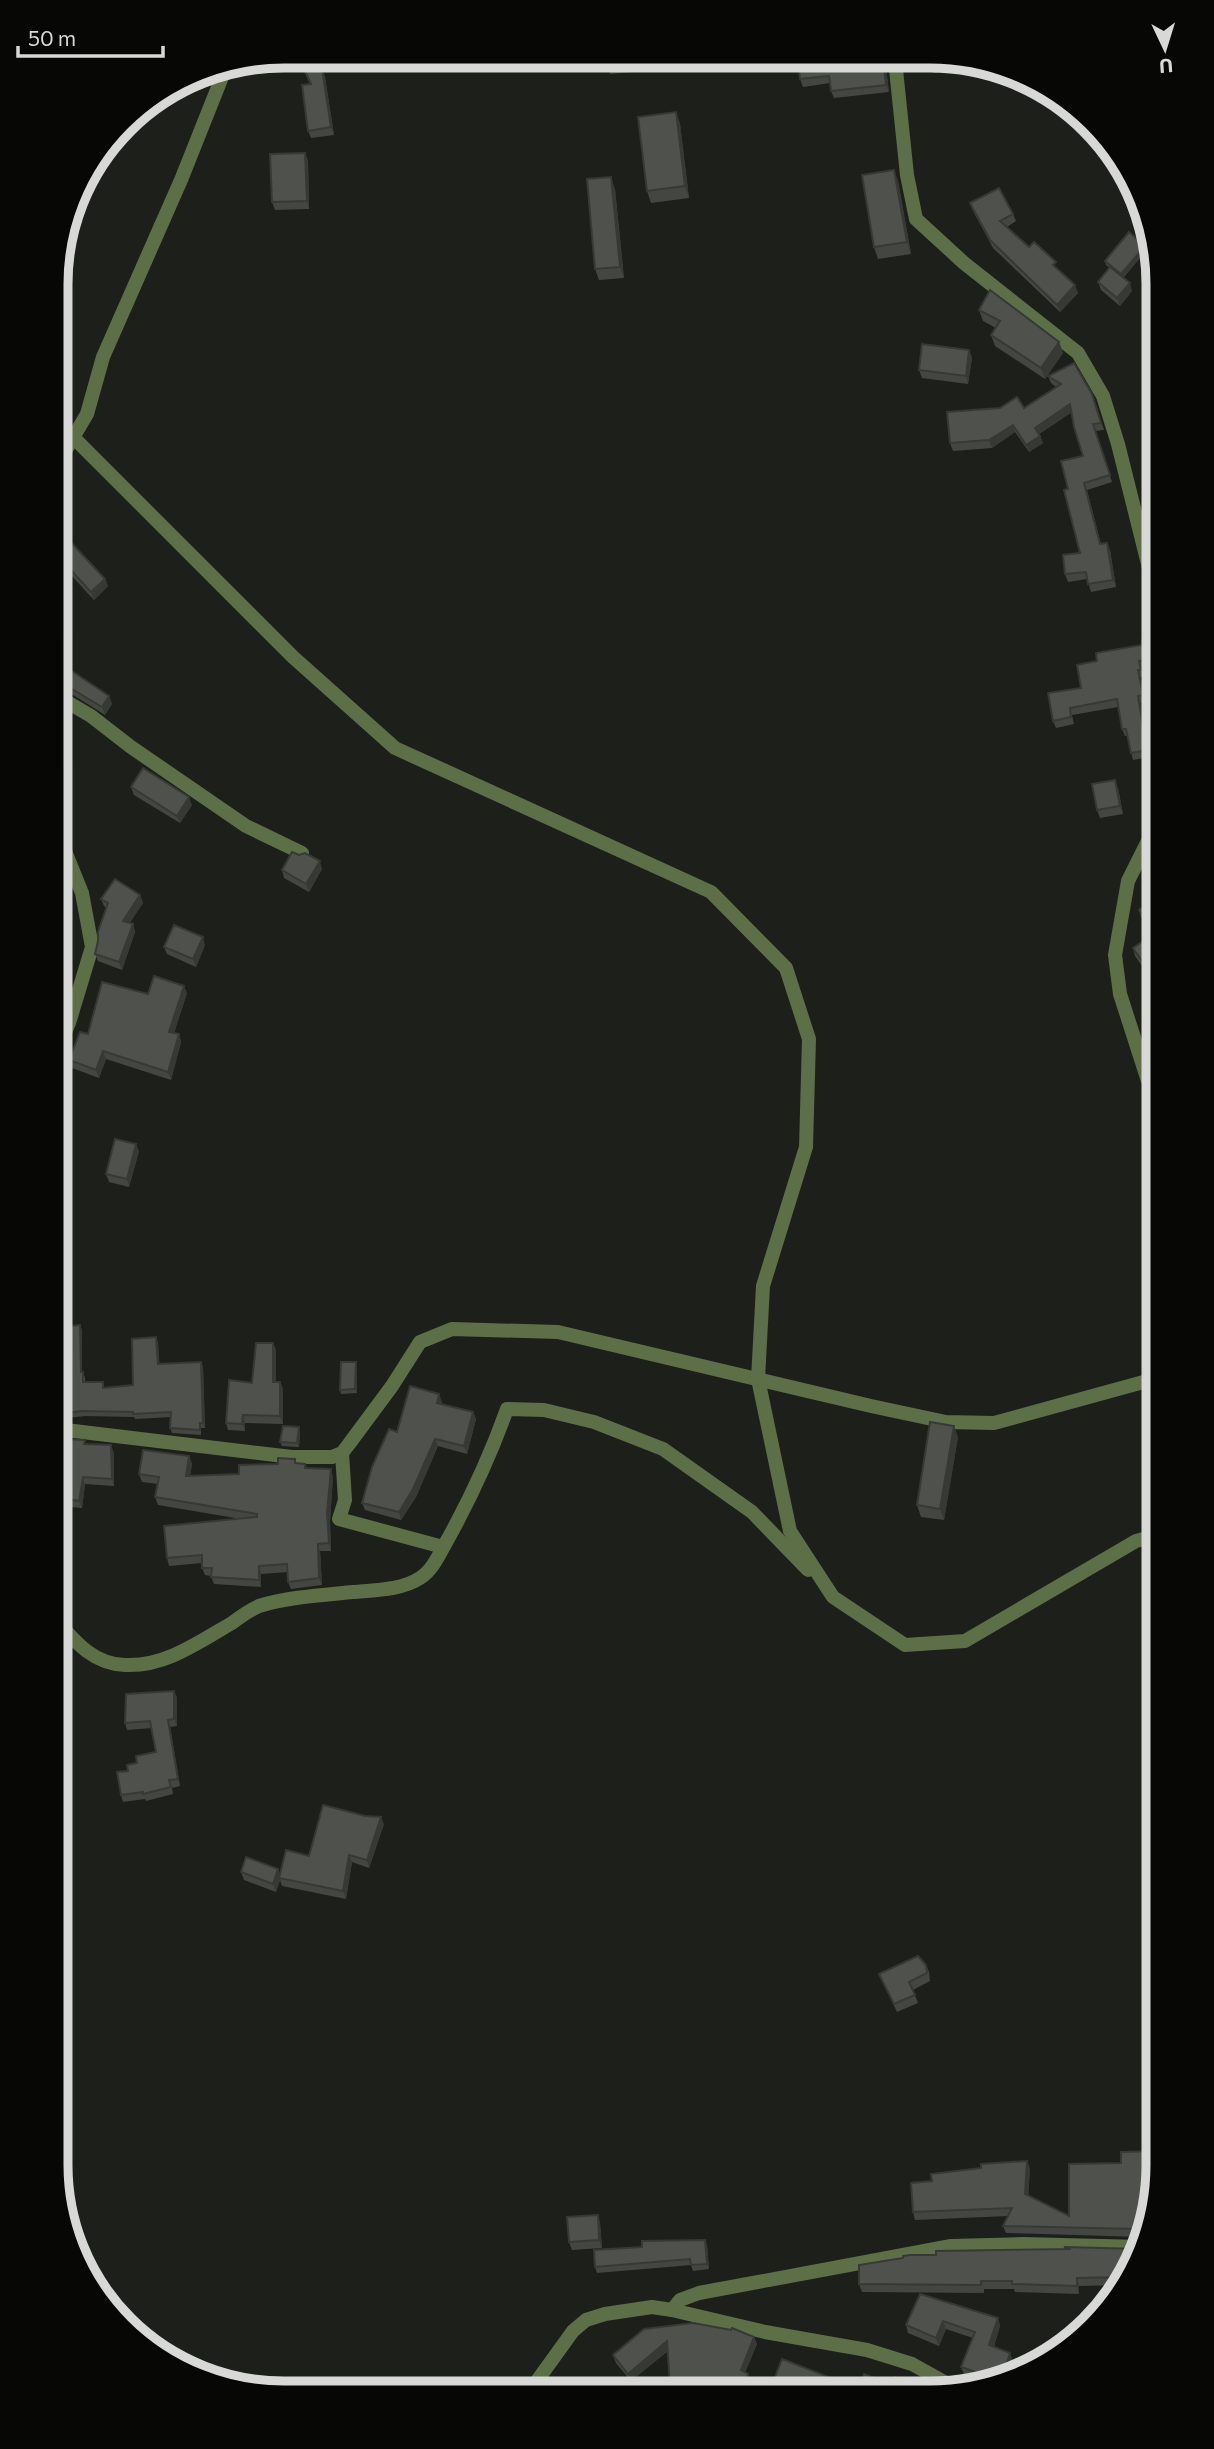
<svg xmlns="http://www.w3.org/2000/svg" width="1214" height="2449" font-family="Commissioner,sans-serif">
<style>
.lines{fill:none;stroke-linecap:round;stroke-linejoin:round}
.street{stroke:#5c6f47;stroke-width:14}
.wall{fill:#444741}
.shaded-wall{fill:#373935}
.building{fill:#4f524c;stroke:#373935;stroke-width:2}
.rim{fill:none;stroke:#d8d9d6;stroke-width:9}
</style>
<rect width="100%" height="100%" fill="#1c1f1a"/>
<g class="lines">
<!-- street -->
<g class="street">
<path d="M895,60l12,115 9,44 48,44 114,90 25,43 15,48 38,152 2,18"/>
<path d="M73,437l220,220 102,91 316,144 75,76 23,71 -3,108 -43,139 -5,93 32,152 43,66 72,48 60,-4 171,-100 22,-6"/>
<path d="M58,463l29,-49 16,-57 78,-177 45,-113"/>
<path d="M57,696l34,20 40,31 115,79 56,27"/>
<path d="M57,1050l12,-27 23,-76 -10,-54 -25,-62"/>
<path d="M1158,1112l-38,-118 -5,-39 13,-74 27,-54 3,-11"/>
<path d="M1158,1347l-2,-12 2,-21"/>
<path d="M57,1429l235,28h40l10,-4 7,-9 43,-58 28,-44 32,-13 106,3 313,74 75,16 48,1 164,-45"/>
<path d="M342,1453l3,47 -6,19 104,28"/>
<path d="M57,1621c19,22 37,43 68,44 40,2 74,-23 107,-42 8,-6 18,-13 27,-17 29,-9 64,-11 94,-14 22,-2 49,-2 67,-14 14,-9 20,-26 28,-39 23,-42 43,-85 59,-130l37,1 50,12 69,27 89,63 56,58"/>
<path d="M672,2310l8,-10 19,-7 252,-47 72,-2 119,3"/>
<path d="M529,2392l44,-61 13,-11 19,-6 47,-7 20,3 93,22 102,18 45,14 45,25"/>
</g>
</g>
<!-- wall -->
<g class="wall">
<path d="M297,56h19l9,21 9,58 -23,3 -3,-7 2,-47z"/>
<path d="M608,58h23l1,14 -22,2z"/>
<path d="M798,59l87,1 4,32 -55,6 -3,-7 -1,-8 -27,4 -3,-8z"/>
<path d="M930,60h44l3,3 -43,10z"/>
<path d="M676,112l4,12 9,74 -38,5 -4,-12z"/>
<path d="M305,153l3,8 1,48 -34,1 -3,-8z"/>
<path d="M898,181l13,73 -33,5 -4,-12z"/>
<path d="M615,189l9,89 -25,2 -4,-11z"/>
<path d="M970,203l43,11 3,7 -9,6 22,20 30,23 19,23 -18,19 -67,-64 -20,-37z"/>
<path d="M1145,246l2,4 -24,28 9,13 -12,15 -19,-16 -3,-8 12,-14 -4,-3 -1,-4z"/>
<path d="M979,310l80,32 4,11 -18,26 -50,-33 -4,-11 5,-7 -13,-7z"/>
<path d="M969,350l3,8 -4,26 -46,-6 -3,-8z"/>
<path d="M1048,376l44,18 12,36 -9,1 17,51 -25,8 14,54 6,-1 3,7 6,37 -25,5 -4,-13 -19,3 -3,-8 15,-21 -12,-64 15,-33 -11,-44 -33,22 4,9 -14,9 -14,-20 -23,16 -39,3 -3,-8 74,-35 32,-21 -5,-4z"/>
<path d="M58,543l47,36 3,7 -14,14 -36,-39z"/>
<path d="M1158,641v25l-16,2 1,9h-3l5,25 -4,1 8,54 -16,3 -6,-24h-2l-3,-7 -4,-22 -46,8 2,9 -18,4 -3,-7 28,-33 16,-27z"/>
<path d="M58,658l14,13 37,25 3,8 -7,11 -43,-27h-5z"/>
<path d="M131,787l61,18 -12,18 -46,-28z"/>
<path d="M1118,788l5,26 -23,4 -3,-8z"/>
<path d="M322,869l-13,23 -25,-14 -2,-8z"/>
<path d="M140,895l3,8 -14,20 4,1 2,8 -13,38 -24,-9 -3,-7 11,-46 -2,-2 -3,-7z"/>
<path d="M1158,897l-4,86 -19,-27 -2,-8 20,-14 -12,-17 -2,-7z"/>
<path d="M205,945l-9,22 -29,-13 -3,-7z"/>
<path d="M187,993l-13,40 5,1 2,8 -10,38 -65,-21 -7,19 -27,-10 -3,-8 19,-26 60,-40z"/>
<path d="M1158,1009v28l-9,-12 -2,-8z"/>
<path d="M139,1151l-10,36 -20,-5 -3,-8z"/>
<path d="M82,1330v42l3,5v5l20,6 28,-3 25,-43 1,22 42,-2 2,5 2,61h-4v7l-29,-2 -2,-5 1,-11 -36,2 -1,-2 -49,-1 -18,2 -1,-4h-9v-21h6l2,-25h-8v-20h5z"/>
<path d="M273,1343l3,7v32h4l3,7v35l-38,-1v8l-17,-1 -2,-7 26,-40z"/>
<path d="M356,1362l1,4v27l-16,1 -1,-4z"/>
<path d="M442,1402v2l31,8 3,7 -9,35 -29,-8 -22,51 -15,23 -36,-10 -3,-7 35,-71z"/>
<path d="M300,1431l-1,16 -17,-1 -2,-4z"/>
<path d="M958,1437l-14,83 -23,-3 -4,-12z"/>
<path d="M57,1439l29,5 28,9v33l-29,-2 -3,24 -11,-1 -6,32h-8z"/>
<path d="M189,1456l3,8 -2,12 49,-2 56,-15 1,4 9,1 2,4 26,9 -3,44 1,30h-11l2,34 -31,4 -3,-7v-10l-27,2v13l-47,-3 -3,-8 -6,-1 -3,-7v-5l-33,3 -2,-8 74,-39 -83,-14 -3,-8 3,-13 -16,-2 -3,-8z"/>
<path d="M174,1691l3,7v28l-7,1 10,59 -8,2 1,6 -27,7 -1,-2 -22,3 -2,-7 7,-24 9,-8 19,-11 -4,-24 -25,2 -2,-7z"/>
<path d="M384,1824l-15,44 -17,-6 -6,37 -64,-13 -2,-6 -4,12 -32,-12 -3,-8 37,-3 2,6 29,-19z"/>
<path d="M926,1965l3,7 1,9 -17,9 5,13 -21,9 -18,-38z"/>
<path d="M1027,2161l3,8 -2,27 41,20 88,-35 -13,57 -2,-1 -136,-4 -3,-7 5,-10 -93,4 -2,-8 19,-31z"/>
<path d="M598,2215l2,8 2,25 -30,2 -3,-8z"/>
<path d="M705,2240l2,5 2,24 -16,2 -2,-6 -94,8 -2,-6 47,-20z"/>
<path d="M1064,2247l75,2 2,3 -19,33 -43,1v8l-64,-2 -1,-3h-30v4l-122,-1 -3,-8 77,-29 129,-6z"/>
<path d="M920,2294l78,24 2,8 -6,21 19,14 -10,20 -13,2 -26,-9 -3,-7 12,-29 -27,-9 -7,17 -31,-13 -2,-8z"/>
<path d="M754,2337l3,7 -12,28 6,9 -5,11h-30l-6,-2 -37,2 -3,-7 -2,-34 -37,30 -15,-18 -3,-8z"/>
<path d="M831,2378l3,8 -2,4 7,3h-51l-11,-5 -3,-8z"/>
</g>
<!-- shaded-wall -->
<g class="shaded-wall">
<path d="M883,60h2l4,32 -3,-7z"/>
<path d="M322,69l3,8 9,58 -3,-8z"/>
<path d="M676,112l4,12 9,74 -4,-12z"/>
<path d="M305,153l3,8 1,48 -2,-8z"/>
<path d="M894,170l4,11 13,73 -4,-12z"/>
<path d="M611,177l4,12 9,89 -4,-11z"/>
<path d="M1145,246l2,4 -25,28 -1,-4z"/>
<path d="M1130,283l2,8 -12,15 -3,-8z"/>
<path d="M1075,285l3,8 -18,19 -3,-7z"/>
<path d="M1059,342l4,11 -18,26 -4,-11z"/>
<path d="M969,350l3,8 -4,26 -2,-8z"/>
<path d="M1070,404l3,7 -36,24 -2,-7z"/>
<path d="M1013,425l2,7 -23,16 -3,-8z"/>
<path d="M1040,436l3,7 -14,9 -3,-7z"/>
<path d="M1107,543l3,7 6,37 -3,-7z"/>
<path d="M105,579l3,7 -14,14 -3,-8z"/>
<path d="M1138,670l2,7 5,25 -2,-7z"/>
<path d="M109,696l3,8 -7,11 -3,-8z"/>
<path d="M1138,696l3,7 8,54 -2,-7z"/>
<path d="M1115,780l3,8 5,26 -3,-8z"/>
<path d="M189,797l3,8 -12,18 -3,-7z"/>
<path d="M320,861l2,8 -13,23 -3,-8z"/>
<path d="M140,895l3,8 -17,26 -3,-8z"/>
<path d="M133,924l2,8 -13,38 -3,-8z"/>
<path d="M203,937l2,8 -9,22 -3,-8z"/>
<path d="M1158,971v10l-4,2 -2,-8z"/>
<path d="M184,986l3,7 -15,46 -3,-7z"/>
<path d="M179,1034l2,8 -10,38 -3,-8z"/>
<path d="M103,1051l3,8 -7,19 -3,-8z"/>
<path d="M136,1144l3,7 -10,36 -2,-8z"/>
<path d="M80,1325l2,5v47l-1,-5z"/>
<path d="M156,1337l2,5 2,27 -2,-5z"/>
<path d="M273,1343l3,7v39l-3,-7z"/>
<path d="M201,1362l2,5 2,61 -2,-5z"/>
<path d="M356,1362l1,4v27l-2,-4z"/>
<path d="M280,1382l3,7v35l-3,-8z"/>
<path d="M439,1394l3,8 -2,9 -3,-8z"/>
<path d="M473,1412l3,7 -9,35 -3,-8z"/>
<path d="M243,1415l2,8v8l-3,-7z"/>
<path d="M954,1426l4,11 -14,83 -4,-11z"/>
<path d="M299,1427l1,4 -1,16 -2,-4z"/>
<path d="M435,1439l3,7 -22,51 -15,23 -2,-8z"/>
<path d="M111,1445l3,8v33l-2,-7z"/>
<path d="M189,1456l3,8 -3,19 -3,-7z"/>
<path d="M331,1469l2,8 -3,44 1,30 -2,-8 -2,-30z"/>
<path d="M83,1477l2,7 -3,24 -3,-7z"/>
<path d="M68,1499l3,8 -6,32 -3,-7z"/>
<path d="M318,1544l2,7 2,34 -3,-7z"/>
<path d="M259,1566l2,8v13l-2,-7z"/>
<path d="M174,1691l3,7v28l-3,-7z"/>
<path d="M168,1720l2,7 10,59 -2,-7z"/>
<path d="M381,1817l3,7 -15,44 -2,-8z"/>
<path d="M349,1855l3,7 -6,37 -3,-8z"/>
<path d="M278,1869l3,8 -5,15 -3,-8z"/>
<path d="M1027,2161l3,8 -2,33 -3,-8z"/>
<path d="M598,2215l2,8 2,25 -3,-8z"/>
<path d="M705,2240l2,5 2,24 -2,-5z"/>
<path d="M1077,2278l2,8v8l-2,-8z"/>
<path d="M998,2318l2,8 -8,27 -3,-8z"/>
<path d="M943,2321l3,8 -7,17 -3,-8z"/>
<path d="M754,2337l3,7 -14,34 -2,-8z"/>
<path d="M667,2341l3,8 -39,32 -3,-7z"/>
<path d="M1010,2353l3,8 -3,8 -3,-7z"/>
<path d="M748,2374l3,7 -5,11h-5z"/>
<path d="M831,2378l3,8 -3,7 -4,-5z"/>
</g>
<!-- building -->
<g class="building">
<path d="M298,56h18l6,13 9,58 -23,4 -6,-46 9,-1z"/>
<path d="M608,58h22l1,10 -22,2z"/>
<path d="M798,59l85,1 3,25 -55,6 -2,-15 -29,3z"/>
<path d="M930,60h28l-26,7z"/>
<path d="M676,112l9,74 -38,5 -9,-74z"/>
<path d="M305,153l2,48 -35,1 -2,-48z"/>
<path d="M894,170l13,72 -33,5 -12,-72z"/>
<path d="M611,177l9,90 -25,2 -8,-90z"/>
<path d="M999,188l14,26 -13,7 29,26 5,-5 22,20 -3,3 22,20 -18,20 -67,-65 -20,-37z"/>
<path d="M1129,232l16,14 -24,28 -16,-13z"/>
<path d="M1110,267l20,16 -13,15 -19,-16z"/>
<path d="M990,290l69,52 -18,26 -50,-33 9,-14 -21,-11z"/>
<path d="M922,344l47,6 -3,26 -47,-6z"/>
<path d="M1074,363l18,31 9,29 -8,1 17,51 -26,8 16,61 7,-1 6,37 -25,4 -2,-12 -21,2 -2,-19 17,-2 -16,-63 4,-1 -7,-28 22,-5 -9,-29 -4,-23 -35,24 5,8 -14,9 -13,-20 -24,15 -39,3 -3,-31 53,-4 17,-11 7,11 37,-24 -13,-8z"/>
<path d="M1154,497h4v23z"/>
<path d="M65,536l40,43 -14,13 -33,-36v-13z"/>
<path d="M1158,543v17l-2,1 -4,-17z"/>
<path d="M1157,639l1,20 -19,2 2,9h-3l5,25 -5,1 9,54 -16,3 -5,-24h-4l-5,-30 -47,9 1,9 -18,4 -5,-28 33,-5 -4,-23 20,-4 -1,-8 46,-8v-5z"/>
<path d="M58,658l14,13 37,25 -7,11 -45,-27z"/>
<path d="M143,768l46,29 -12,19 -46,-29z"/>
<path d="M1115,780l5,26 -23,4 -5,-26z"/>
<path d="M292,852l7,3 6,-2 15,8 -14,23 -24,-14z"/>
<path d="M115,879l25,16 -17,26 10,3 -14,38 -24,-8 3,-13v-9l10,-29 -7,-4z"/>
<path d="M1158,897v74l-6,4 -19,-27 22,-15 -16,-23z"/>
<path d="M174,925l29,12 -10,22 -29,-12z"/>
<path d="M154,976l30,10 -15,46 10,2 -11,38 -65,-21 -7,19 -27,-10 11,-28 8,2 14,-52 46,12z"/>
<path d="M1158,1009v24l-11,-16z"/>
<path d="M115,1139l21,5 -9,35 -21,-5z"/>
<path d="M80,1325l1,47h2v10h20v6l30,-3 -1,-46 24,-2 2,27 43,-2 2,61h-3v7l-30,-2 1,-16 -38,2v-2l-50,-1 -18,2v-4l-8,1v-17h6l2,-30 -8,1v-16h5v-21z"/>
<path d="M256,1343h17v39h7v34l-37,-1 -1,9 -16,-1 3,-43 23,3z"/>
<path d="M341,1362h15l-1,27 -15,1z"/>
<path d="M410,1386l29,8 -2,9 36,9 -9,34 -29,-7 -22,50 -14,23 -37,-9 10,-36 17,-38 8,3z"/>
<path d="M930,1422l24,4 -14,83 -23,-4z"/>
<path d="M283,1426l16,1 -2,16 -17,-1z"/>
<path d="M57,1439l28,1 -1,4 27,1 1,34 -29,-2 -4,24 -11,-2 -6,33h-5z"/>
<path d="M143,1450l46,6 -3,20 53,-2v-9l39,-1v-6l17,1v4l10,1v4l26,1 -4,44 2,30 -11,1 1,34 -31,4 -1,-18 -28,2v14l-48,-3 1,-9h-10v-13l-35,3 -3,-32 93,-9v-3l-102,-17 4,-20 -20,-3z"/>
<path d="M174,1691v28l-6,1 10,59 -9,1 2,7 -28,7v-2l-22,3 -4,-23 11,-1 -1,-6 10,-2 -1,-7 20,-4 -6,-31 -25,2 1,-29z"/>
<path d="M323,1805l42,11 16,1 -14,43 -18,-5 -6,36 -64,-13 7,-28 23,6z"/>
<path d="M246,1857l32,12 -5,15 -32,-12z"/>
<path d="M918,1956l8,9 1,8 -18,9 6,13 -21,9 -15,-30z"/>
<path d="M1157,2151v24l-4,10 3,1 -11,47 -6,-4 -136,-3 9,-18 -99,4 -2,-29 21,-2 -1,-7 50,-6v-4l46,-3 -2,33 44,22v-52l52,-1v-11z"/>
<path d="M598,2215l1,25 -30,2 -2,-25z"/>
<path d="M705,2240l2,24 -16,1 -1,-6 -95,8 -1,-17 48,-3v-6z"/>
<path d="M1064,2247l75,2 3,-2 -1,5 -15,25 -49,1v8l-65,-2v-3h-31v4l-122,-1v-19l44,-7v-2l7,-1h26v-4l135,-2z"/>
<path d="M920,2294l78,24 -9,27 21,8 -3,9 22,6 -26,13 -42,-14 14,-35 -32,-11 -7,17 -30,-13z"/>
<path d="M693,2323l38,7 1,-2 22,9 -13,33 7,4 -7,18h-8l-25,-10 -38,3 -3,-44 -39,33 -15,-19 31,-26z"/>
<path d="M782,2359l49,19 -4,10 12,5h-34l-31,-13z"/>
<path d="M864,2374l28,11 3,-8 38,15 -76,1z"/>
<path d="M551,2388l6,4h-9z"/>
</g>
<!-- crop -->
<path d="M0 0H1214V2449H0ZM284 68H930A216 216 0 0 1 1146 284V2165A216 216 0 0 1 930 2381H284A216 216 0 0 1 68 2165V284A216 216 0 0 1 284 68Z" fill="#070806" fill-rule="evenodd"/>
<path class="rim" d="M284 68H930A216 216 0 0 1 1146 284V2165A216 216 0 0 1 930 2381H284A216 216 0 0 1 68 2165V284A216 216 0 0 1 284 68Z"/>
<!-- north arrow -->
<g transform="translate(1165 49) rotate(176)" stroke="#070806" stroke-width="5" paint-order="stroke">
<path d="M0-5L12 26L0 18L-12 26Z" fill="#d8d9d6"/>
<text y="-10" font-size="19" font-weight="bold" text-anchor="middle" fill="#d8d9d6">U</text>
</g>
<!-- scale -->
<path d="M18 46v10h145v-10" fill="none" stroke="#d8d9d6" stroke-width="3.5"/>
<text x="28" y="46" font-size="21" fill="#d8d9d6" stroke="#070806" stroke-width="5" paint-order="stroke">50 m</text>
</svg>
